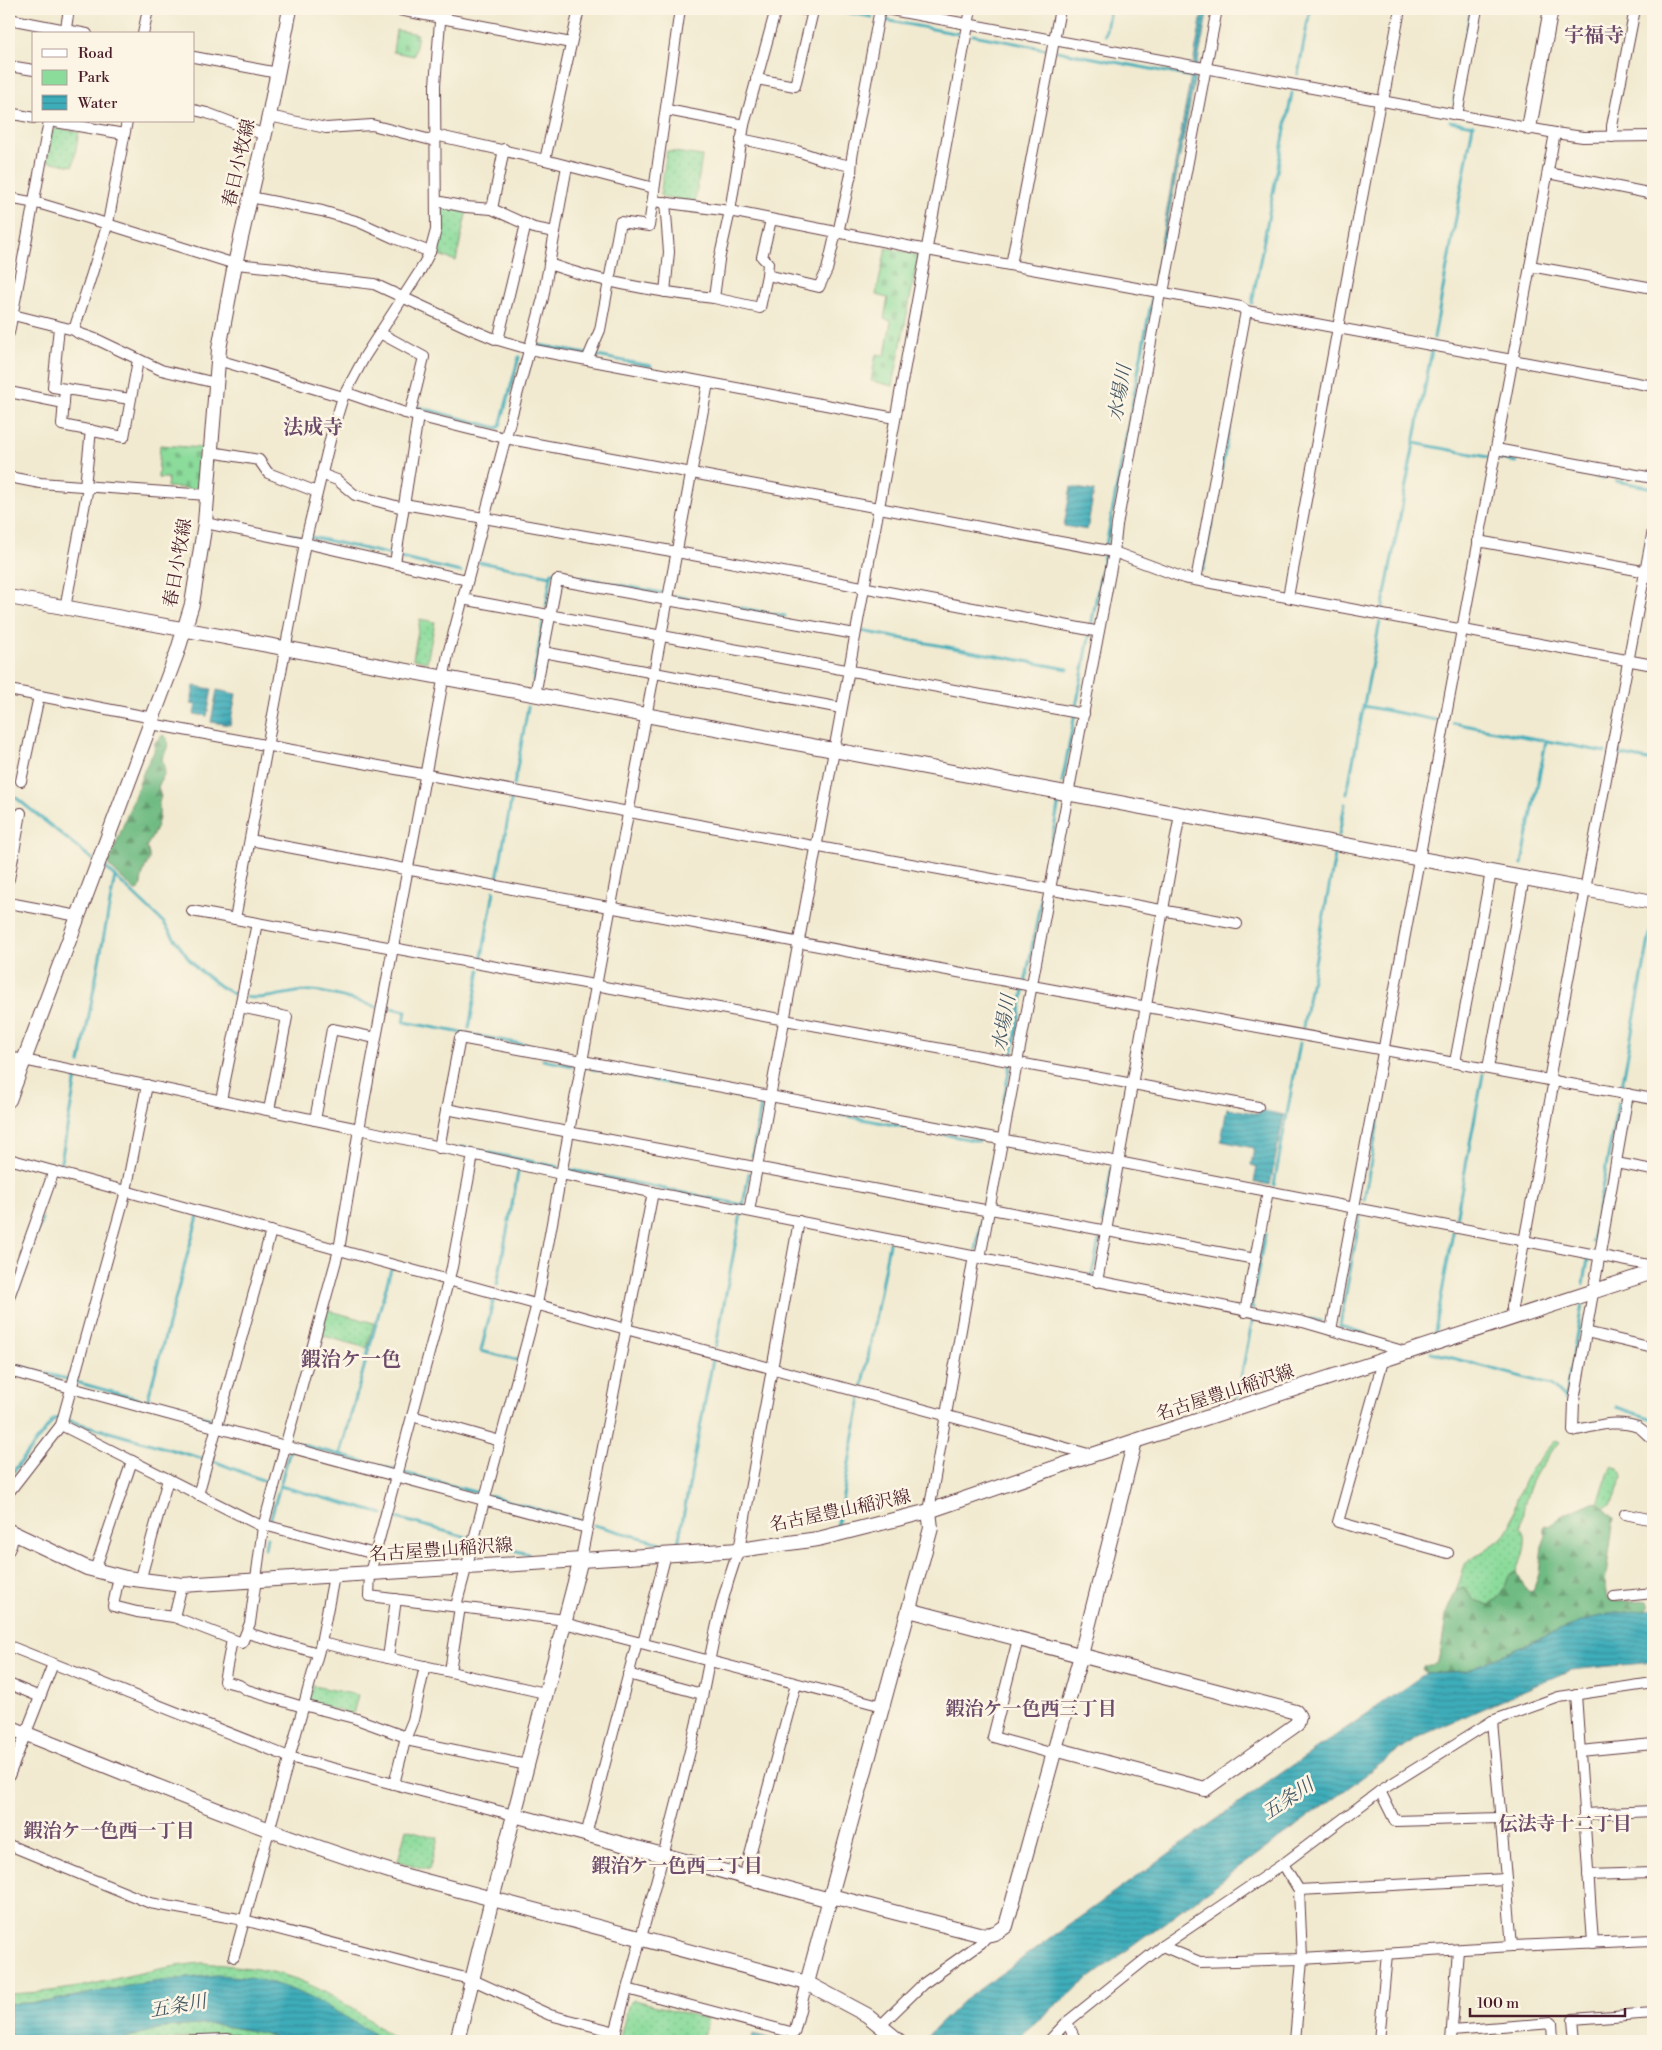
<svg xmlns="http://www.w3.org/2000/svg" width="1662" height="2050" font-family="'Libre Bodoni','Noto Serif JP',serif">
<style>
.green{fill:url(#green-dots);stroke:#6a7d63}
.forest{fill:url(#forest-firs);stroke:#5d6d57}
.cemetery{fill:url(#cemetery-stones);stroke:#6a7d63}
.water{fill:url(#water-rules);stroke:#446672}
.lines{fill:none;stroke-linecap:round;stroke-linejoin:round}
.stream{stroke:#3eadba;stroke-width:3}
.street-casing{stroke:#633d44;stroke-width:12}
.secondary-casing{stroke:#633d44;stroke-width:16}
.street{stroke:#fff;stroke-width:10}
.secondary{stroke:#fff;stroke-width:14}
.labels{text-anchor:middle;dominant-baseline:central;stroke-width:5;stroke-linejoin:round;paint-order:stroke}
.street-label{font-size:18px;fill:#4a1f2b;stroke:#fcf5e5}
.water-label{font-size:19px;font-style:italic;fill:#455864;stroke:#fcf5e5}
.neighbourhood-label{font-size:19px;font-weight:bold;fill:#6d4c6b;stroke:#fcf5e5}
.quarter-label{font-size:20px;font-weight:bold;fill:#6d4c6b;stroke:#fcf5e5}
</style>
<defs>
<pattern id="green-dots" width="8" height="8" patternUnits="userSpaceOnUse" patternTransform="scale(1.25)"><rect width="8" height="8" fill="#8bdb9b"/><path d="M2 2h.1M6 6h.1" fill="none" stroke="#79bc86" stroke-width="1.8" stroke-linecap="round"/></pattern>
<pattern id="forest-firs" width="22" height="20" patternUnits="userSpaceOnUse" patternTransform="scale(1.25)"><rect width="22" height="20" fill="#70bb83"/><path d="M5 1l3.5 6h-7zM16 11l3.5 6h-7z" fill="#5e976b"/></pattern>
<pattern id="cemetery-stones" width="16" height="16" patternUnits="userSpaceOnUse" patternTransform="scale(1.25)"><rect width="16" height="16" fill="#8bdb9b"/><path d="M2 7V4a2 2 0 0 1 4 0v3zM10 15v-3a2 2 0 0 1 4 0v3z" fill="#79bc86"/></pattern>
<pattern id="water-rules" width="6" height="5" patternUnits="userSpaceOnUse" patternTransform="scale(1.25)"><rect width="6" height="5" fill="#3eadba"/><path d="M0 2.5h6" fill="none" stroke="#368c97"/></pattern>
</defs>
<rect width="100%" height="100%" fill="#fcf5e5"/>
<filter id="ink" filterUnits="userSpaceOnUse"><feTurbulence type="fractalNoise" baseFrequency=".02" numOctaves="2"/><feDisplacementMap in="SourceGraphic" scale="10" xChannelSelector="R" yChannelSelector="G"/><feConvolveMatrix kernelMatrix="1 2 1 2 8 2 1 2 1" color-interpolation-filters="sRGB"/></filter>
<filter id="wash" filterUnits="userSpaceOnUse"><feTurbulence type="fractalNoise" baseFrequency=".0096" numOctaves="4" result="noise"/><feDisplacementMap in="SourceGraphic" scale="20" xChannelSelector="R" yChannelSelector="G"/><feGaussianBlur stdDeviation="1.12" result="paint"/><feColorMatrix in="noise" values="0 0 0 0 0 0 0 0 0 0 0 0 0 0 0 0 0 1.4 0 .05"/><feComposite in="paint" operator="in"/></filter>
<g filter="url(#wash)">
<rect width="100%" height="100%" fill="#f1ead0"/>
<!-- green -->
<g class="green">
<path d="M56,128l23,4 -6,34 -26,-5 5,-30z"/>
<path d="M667,151l35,5 -7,46 -30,-4 -5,-3z"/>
<path d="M442,205l25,5 -11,51 -20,-7 -2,-4 5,-42z"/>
<path d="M420,619l15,3 -8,40 -14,-3z"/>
<path d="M327,1310l47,13 -7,25 -47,-13z"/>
<path d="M1556,1440l4,2c-25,28 -35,47 -39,85 10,11 0,33 -4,45l-8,3c-3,12 -9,24 -20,30l-15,-5 -10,-12 -8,3 10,-28 37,-25 8,-13 6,-27 12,-27z"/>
<path d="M1611,1466c6,2 11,3 12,11l-12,28 -7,3 -6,-5z"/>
<path d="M313,1686l45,9 -5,19 -45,-11z"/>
<path d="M406,1829l32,9 -9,32 -31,-9z"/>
<path d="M202,1963c32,3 64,5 94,16 35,13 73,39 101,62h-14l-6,-5 -160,-61 -73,8 -99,19 -36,2v-10c27,-1 57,-4 84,-10 36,-8 72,-18 109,-21z"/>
<path d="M634,2000l74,19 -6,22h-83l10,-38z"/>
<path d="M215,2024l48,9 21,8h-34l-24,-5 -52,3 -11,2h-47l48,-14z"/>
</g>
<!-- forest -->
<g class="forest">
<path d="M163,735l4,3c2,10 -1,12 -5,20l3,14 -7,15 3,10c-4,7 -1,13 -2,20 -2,11 -7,21 -13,30 8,14 -1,16 -3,27 -2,6 -1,11 -5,17h-3l-27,-26 38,-99 8,-14 1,-10z"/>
<path d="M1593,1502l5,1 16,15 -9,65 3,16c13,6 26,-1 39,2l3,4 -4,5 -45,5 -41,15 -95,41 -39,2 -4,-3 2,-4 12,-2 4,-7 7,-46 9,-20 7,-3 11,12 15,5c11,-6 17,-18 20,-30l8,-3 9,18 5,2 3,-4 5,-14 3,-28 4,-10 -2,-9 2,-2 4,1 11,-10z"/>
</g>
<!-- cemetery -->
<g class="cemetery">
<path d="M396,30l22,4 -4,22 -21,-4z"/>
<path d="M886,248l29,6 3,4 -25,128 -22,-5 5,-27 9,1 6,-34 -7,-2 4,-21 -12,-3z"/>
<path d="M160,445l43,3 -2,39 -2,2 -32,-2 1,-9h-10z"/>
</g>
<!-- water -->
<g class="water">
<path d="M1203,9h5l-53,278h-2z"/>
<path d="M1071,487l23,4 -7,39 -23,-4z"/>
<path d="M194,686l18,3 -5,27 -13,-2 2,-9 -5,-1z"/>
<path d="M217,690l19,4 -6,31 -19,-3z"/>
<path d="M1227,1108l31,6 2,-4 24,5 -14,70 -16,-3 3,-15 -6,-2 3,-17 -33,-7z"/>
<path d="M1653,1609v53l-83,8 -154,68 -331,243 -72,60h-91l41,-40 317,-227 146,-101 39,-2 95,-41 41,-15z"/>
<path d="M217,1975c52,2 86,16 130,43 12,7 25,14 36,23h-99l-21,-8 -48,-9 -51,3 -48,14h-107v-37l36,-2 99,-19z"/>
<path d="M753,2034l27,7h-29z"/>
</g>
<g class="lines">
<!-- stream -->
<g class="stream">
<path d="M828,9l44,8"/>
<path d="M885,20l74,14"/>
<path d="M973,35l73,14"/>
<path d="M1105,35l5,-26"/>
<path d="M1057,51l136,26"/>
<path d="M1298,74l12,-65"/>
<path d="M1454,101l17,-92"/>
<path d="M1252,303l40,-210"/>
<path d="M1434,338l39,-213 -23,-4"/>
<path d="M539,345l47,9"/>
<path d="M597,356l54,10"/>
<path d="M418,407l80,21 2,-2 19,-69"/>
<path d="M1414,443l74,14"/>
<path d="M1500,459l16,3"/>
<path d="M1574,473l8,2"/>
<path d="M1596,477l8,1"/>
<path d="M1616,481l37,7"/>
<path d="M259,529l39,7"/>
<path d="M312,537l80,18 1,-3"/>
<path d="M400,558l61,14"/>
<path d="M479,562l72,14 1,-4 110,21"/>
<path d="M1203,570l36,-196"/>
<path d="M675,596l110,20"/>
<path d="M546,606l5,-30"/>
<path d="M1382,610l50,-260"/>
<path d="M861,631l207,38"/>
<path d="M533,681l10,-60"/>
<path d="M1363,706l73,14"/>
<path d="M1453,723l152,29"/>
<path d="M1618,754l35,7"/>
<path d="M1062,783l91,-491"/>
<path d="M514,785l14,-78"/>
<path d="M9,792l83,67"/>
<path d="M1347,793l33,-172"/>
<path d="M1339,835l6,-31"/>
<path d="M1522,864l24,-123"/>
<path d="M105,867l58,55 26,37 9,10 24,19 14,7"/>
<path d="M497,879l15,-83"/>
<path d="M482,957l12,-66"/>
<path d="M246,997c22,4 44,-7 66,-6 22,2 44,10 65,16"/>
<path d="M385,1007l21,4 -2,11 128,24"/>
<path d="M1303,1027l33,-177"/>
<path d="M469,1028l11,-58"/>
<path d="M543,1060l30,6"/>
<path d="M80,1063l35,-187"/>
<path d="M592,1069l172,32"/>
<path d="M1622,1086l31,-168"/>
<path d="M777,1103l202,38"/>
<path d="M462,1147l96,20"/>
<path d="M1011,1147l33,6"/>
<path d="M1115,1153l2,-13"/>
<path d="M1055,1155l5,1"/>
<path d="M752,1156l10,-56"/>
<path d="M60,1167l16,-89"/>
<path d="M567,1169l176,36 6,-32"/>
<path d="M1274,1185l26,-142"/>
<path d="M1364,1200l25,-139"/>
<path d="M1360,1216l-20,110 27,8"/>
<path d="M1456,1219l27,-145"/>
<path d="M1102,1223l10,-57"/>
<path d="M36,1235l6,-16"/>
<path d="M1592,1242l26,-139"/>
<path d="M976,1250l83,-449"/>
<path d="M1090,1275l2,1 7,-36"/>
<path d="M1584,1284l4,-25"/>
<path d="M497,1285l22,-118"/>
<path d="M494,1298l-13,53 36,9"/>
<path d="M1253,1308h-2l14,-74"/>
<path d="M9,1314l23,-67"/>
<path d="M1311,1319l9,2"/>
<path d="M1434,1337l19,-105"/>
<path d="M716,1346l25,-132"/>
<path d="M1431,1352l120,33 14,14"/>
<path d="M9,1363l61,17"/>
<path d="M76,1382l139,38"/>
<path d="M863,1385l26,-142"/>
<path d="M1237,1398l16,-81"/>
<path d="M1565,1398l17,-93"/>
<path d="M147,1402l51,-186"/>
<path d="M1616,1407l37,12"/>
<path d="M67,1420l137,39"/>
<path d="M222,1422l60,17"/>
<path d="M292,1442l103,28"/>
<path d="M340,1455l51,-186"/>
<path d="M211,1460l59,23"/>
<path d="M401,1472l81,22"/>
<path d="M9,1477l45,-58 5,-1"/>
<path d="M280,1486l103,28"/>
<path d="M489,1496l90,25"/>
<path d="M389,1516l81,22"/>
<path d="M270,1521l20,-71"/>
<path d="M594,1525l78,21 6,-2 35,-185"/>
<path d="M837,1528l24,-130"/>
<path d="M476,1540l52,14"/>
<path d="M265,1549l2,-12"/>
</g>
</g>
</g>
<g filter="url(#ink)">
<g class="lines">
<!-- street casing -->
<g class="street-casing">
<g id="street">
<path d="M394,9l177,34"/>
<path d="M579,9l-34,151 109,28"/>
<path d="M886,9l669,124 28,4 70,-1"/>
<path d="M9,19l78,15"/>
<path d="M65,34l4,-25"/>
<path d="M143,34l5,-25"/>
<path d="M194,57l84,16"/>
<path d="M9,66l25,4"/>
<path d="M756,79l39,7 18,-75 -12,-2"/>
<path d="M1383,101l17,-92"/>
<path d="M194,110l13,3 58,22"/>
<path d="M667,110l77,15"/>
<path d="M9,113l25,5"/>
<path d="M1457,115l20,-106"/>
<path d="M269,116l57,12 46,-3 63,16"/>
<path d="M50,121l74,13"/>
<path d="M435,135l110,25"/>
<path d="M1612,137v-11l23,-117"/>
<path d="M741,139l56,12 27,9 27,6"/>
<path d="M1548,173l105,21"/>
<path d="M250,197l72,14 37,11 35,16 36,14"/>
<path d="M9,198l32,6 47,14 147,46 52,5 27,8 60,7 97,45 24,10 34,10 366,69"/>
<path d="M436,201l30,6 26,2 42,19 21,4"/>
<path d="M653,201l77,10 197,39 314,57 5,4 407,75"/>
<path d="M665,202l4,50 -4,40"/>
<path d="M492,209l12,-60"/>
<path d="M838,233l13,-59 1,-17 28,-148"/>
<path d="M549,264c53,19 109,28 165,34l5,-38 11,-49 14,-86 32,-116"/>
<path d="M1011,265l49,-256"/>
<path d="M1530,266l123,22"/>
<path d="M767,275l1,-12 -6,-6 9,-37"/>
<path d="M1163,293l54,-284"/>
<path d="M714,298l46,10 7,-33 52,12 8,-17 9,-38"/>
<path d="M9,314l65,16 4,3 20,7 63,30 55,13"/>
<path d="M59,327l-6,60 77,12"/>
<path d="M74,330l34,-107 19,-102"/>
<path d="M9,333l40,-212"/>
<path d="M380,333l44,24 -14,57"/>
<path d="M498,340l28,-116"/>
<path d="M218,360l125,37"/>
<path d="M587,360l13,-30 20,-108 29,4 31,-217"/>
<path d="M65,389l-3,36 62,12 14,-77"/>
<path d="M9,392l55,11"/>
<path d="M347,393l58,20 100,25 609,114 70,26 469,87"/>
<path d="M1496,449l157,29"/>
<path d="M211,452l48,8 9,13 49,19"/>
<path d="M321,474l16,6 18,15 48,13"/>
<path d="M9,477l31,6 167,12"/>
<path d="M85,486l6,-56"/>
<path d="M404,504l273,48 418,79"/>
<path d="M205,523l100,20 162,37"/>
<path d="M1478,541l175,32"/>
<path d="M395,563l23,-147"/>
<path d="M1196,580l50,-269"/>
<path d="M1288,597l92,-496"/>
<path d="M462,599l622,115"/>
<path d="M65,608l23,-121"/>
<path d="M543,652l298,56"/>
<path d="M9,690l144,28"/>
<path d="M535,695l22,-115 298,54"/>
<path d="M151,724l1086,200"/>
<path d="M21,781l18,-85"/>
<path d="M250,840l782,146 621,113"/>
<path d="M9,879l12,-66"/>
<path d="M9,903l69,13"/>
<path d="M192,911l1066,196"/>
<path d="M235,919l70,-376 26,-107 12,-39 22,-41 55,-85 10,-19 6,-22 -1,-145 6,-76"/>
<path d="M240,1007l47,10 -18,93"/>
<path d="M9,1057l350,72 89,-475 95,-356 24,-132"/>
<path d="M1455,1062l36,-190"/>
<path d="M1488,1068l36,-190"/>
<path d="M1549,1080l104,-550"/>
<path d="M1628,1094l-54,307 -1,30c23,-5 43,-12 65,-4 6,3 9,9 15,12"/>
<path d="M221,1100l36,-177"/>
<path d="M446,1109l544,102"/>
<path d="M315,1120l17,-91 44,9"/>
<path d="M439,1148l21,-110 540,101 653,127"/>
<path d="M473,1155l-21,112 -82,306 -1,23 196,24"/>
<path d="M9,1159l617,170 466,126"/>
<path d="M1616,1163l37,7"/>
<path d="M991,1209l264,50"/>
<path d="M749,1211l222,-1202"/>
<path d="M980,1258l134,-706 3,-27 43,-232"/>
<path d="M1097,1282l83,-468"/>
<path d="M9,1297l45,-126"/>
<path d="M1245,1312l23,-121"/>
<path d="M1513,1319l-1,-12 42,-227"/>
<path d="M1331,1330l224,-1197"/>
<path d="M1586,1332l67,16"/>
<path d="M1383,1361l-45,161 110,31"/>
<path d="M9,1371l578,157"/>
<path d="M412,1416l88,25"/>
<path d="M61,1425l202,102"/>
<path d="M9,1492l52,-67 65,-234 21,-106"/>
<path d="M198,1495l73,-264"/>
<path d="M929,1511l45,-255"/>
<path d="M1625,1514l28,6"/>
<path d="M264,1525l111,29"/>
<path d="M9,1550l6,-16"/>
<path d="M581,1559l72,-367"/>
<path d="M95,1570l37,-109"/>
<path d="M119,1576l-6,30 24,6 37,5"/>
<path d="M140,1581l28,-102"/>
<path d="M182,1585l-8,32 68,26 8,-20 13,-96 76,-277 20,-121 202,45 742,148 103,30"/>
<path d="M1614,1597l39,-4"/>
<path d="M456,1606l81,-302 171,-921"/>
<path d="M564,1623l319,83"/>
<path d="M247,1633l71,20"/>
<path d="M1018,1639l-25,98 61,17"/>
<path d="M232,1640l-8,41 15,4 8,5 56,17"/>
<path d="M321,1643l224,50"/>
<path d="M643,1643l23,-89"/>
<path d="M9,1646l280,111 225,58"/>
<path d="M388,1658l8,-59"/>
<path d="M450,1671l10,-64"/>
<path d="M628,1674l74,20"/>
<path d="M9,1684l31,13"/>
<path d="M1576,1694l17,249"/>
<path d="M303,1705l51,13 52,19"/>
<path d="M1492,1721l20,225"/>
<path d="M406,1740l121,25"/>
<path d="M1580,1751l73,-7"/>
<path d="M9,1776l44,-112"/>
<path d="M394,1784l12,-47 7,-17 12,-54"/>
<path d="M1380,1791l15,30 105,-3"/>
<path d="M1584,1814l69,-3"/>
<path d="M586,1835l51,-193"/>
<path d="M9,1845l141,58 94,17 229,60 77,35 66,17"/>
<path d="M1283,1864l16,26 3,69 -7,82"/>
<path d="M1588,1875l65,-2"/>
<path d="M744,1877l52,-193"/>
<path d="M1299,1890l207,-11"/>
<path d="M1162,1946l38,16 102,-3 210,-13 141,-6"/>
<path d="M234,1957l87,-314 13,-67"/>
<path d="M627,1989l167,44 13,-50"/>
<path d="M1067,2022l9,19"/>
<path d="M880,2026l43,-42 58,-41 7,-8"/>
<path d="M1452,2031l100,-8 1,18"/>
<path d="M174,2041l53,-2 12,2"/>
<path d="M613,2041c28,-105 58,-209 83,-315 13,-58 21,-120 43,-176l60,-329"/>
<path d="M1049,2041l18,-19 95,-76 121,-82 97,-73 112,-70 67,-24 94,-14"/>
<path d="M1379,2041l8,-87"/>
<path d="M1451,2041l7,-91"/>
<path d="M1575,2041l-2,-22 80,-6"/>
</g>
</g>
<!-- secondary casing -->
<g class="secondary-casing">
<g id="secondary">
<path d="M1529,128l22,-119"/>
<path d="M9,597l1644,305"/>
<path d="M9,1100l168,-447 15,-49 13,-81 14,-174 16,-85 34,-148 21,-107"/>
<path d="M9,1531l78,37 39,10 56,7 557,-35 79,-11 111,-28 163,-56 561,-183"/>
<path d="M909,1610l387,102 3,5 -2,7 -92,65 -150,-40"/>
<path d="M9,1727c129,51 257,106 390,147l408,109 60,32 32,26"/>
<path d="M514,1815l316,85"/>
<path d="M831,1896l148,38c11,2 18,-1 27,-8l75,-271 54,-214"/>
<path d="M807,1983l124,-455 -2,-17"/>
<path d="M457,2041l35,-142 89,-340"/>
</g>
</g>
<!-- street -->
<use href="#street" class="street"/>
<!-- secondary -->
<use href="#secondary" class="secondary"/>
</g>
</g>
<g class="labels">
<!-- street labels -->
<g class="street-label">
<text transform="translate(239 163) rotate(-77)">春日小牧線</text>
<text transform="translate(178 563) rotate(-80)">春日小牧線</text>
<text transform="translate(1225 1393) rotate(-18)">名古屋豊山稲沢線</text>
<text transform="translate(840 1511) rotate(-12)">名古屋豊山稲沢線</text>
<text transform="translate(441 1550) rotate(-4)">名古屋豊山稲沢線</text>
</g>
<!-- water labels -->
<g class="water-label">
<text transform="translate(1120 393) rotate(-80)">水場川</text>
<text transform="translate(1004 1023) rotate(-80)">水場川</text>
<text transform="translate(1288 1799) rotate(-34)">五条川</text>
<text transform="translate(178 2006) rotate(-10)">五条川</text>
</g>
<!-- neighbourhood labels -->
<g class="neighbourhood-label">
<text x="1031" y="1709">鍜治ケ一色西三丁目</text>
<text x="1565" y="1824">伝法寺十二丁目</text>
<text x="109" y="1831">鍜治ケ一色西一丁目</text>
<text x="677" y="1866">鍜治ケ一色西二丁目</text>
</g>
<!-- quarter labels -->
<g class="quarter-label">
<text x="1594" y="36">宇福寺</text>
<text x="313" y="428">法成寺</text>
<text x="351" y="1360">鍜治ケ一色</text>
</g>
</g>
<!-- margin -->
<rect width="1662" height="2050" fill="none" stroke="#fcf5e5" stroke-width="30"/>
<!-- legend -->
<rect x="32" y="32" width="162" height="90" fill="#fcf5e5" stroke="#b59f9b"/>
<rect x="42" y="49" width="25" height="8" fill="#ffffff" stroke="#b59f9b"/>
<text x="78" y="58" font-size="15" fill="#4a1f2b">Road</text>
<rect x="42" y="70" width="25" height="15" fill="#8bdb9b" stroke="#b59f9b"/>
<text x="78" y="82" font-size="15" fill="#4a1f2b">Park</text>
<rect x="42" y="95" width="25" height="15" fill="url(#water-rules)" stroke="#b59f9b"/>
<text x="78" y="108" font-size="15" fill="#4a1f2b">Water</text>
<!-- scale -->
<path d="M1470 2008v8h155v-8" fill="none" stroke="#4a1f2b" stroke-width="2.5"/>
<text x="1477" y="2008" font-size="15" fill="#4a1f2b" stroke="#fcf5e5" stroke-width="4" paint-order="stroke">100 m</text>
</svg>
